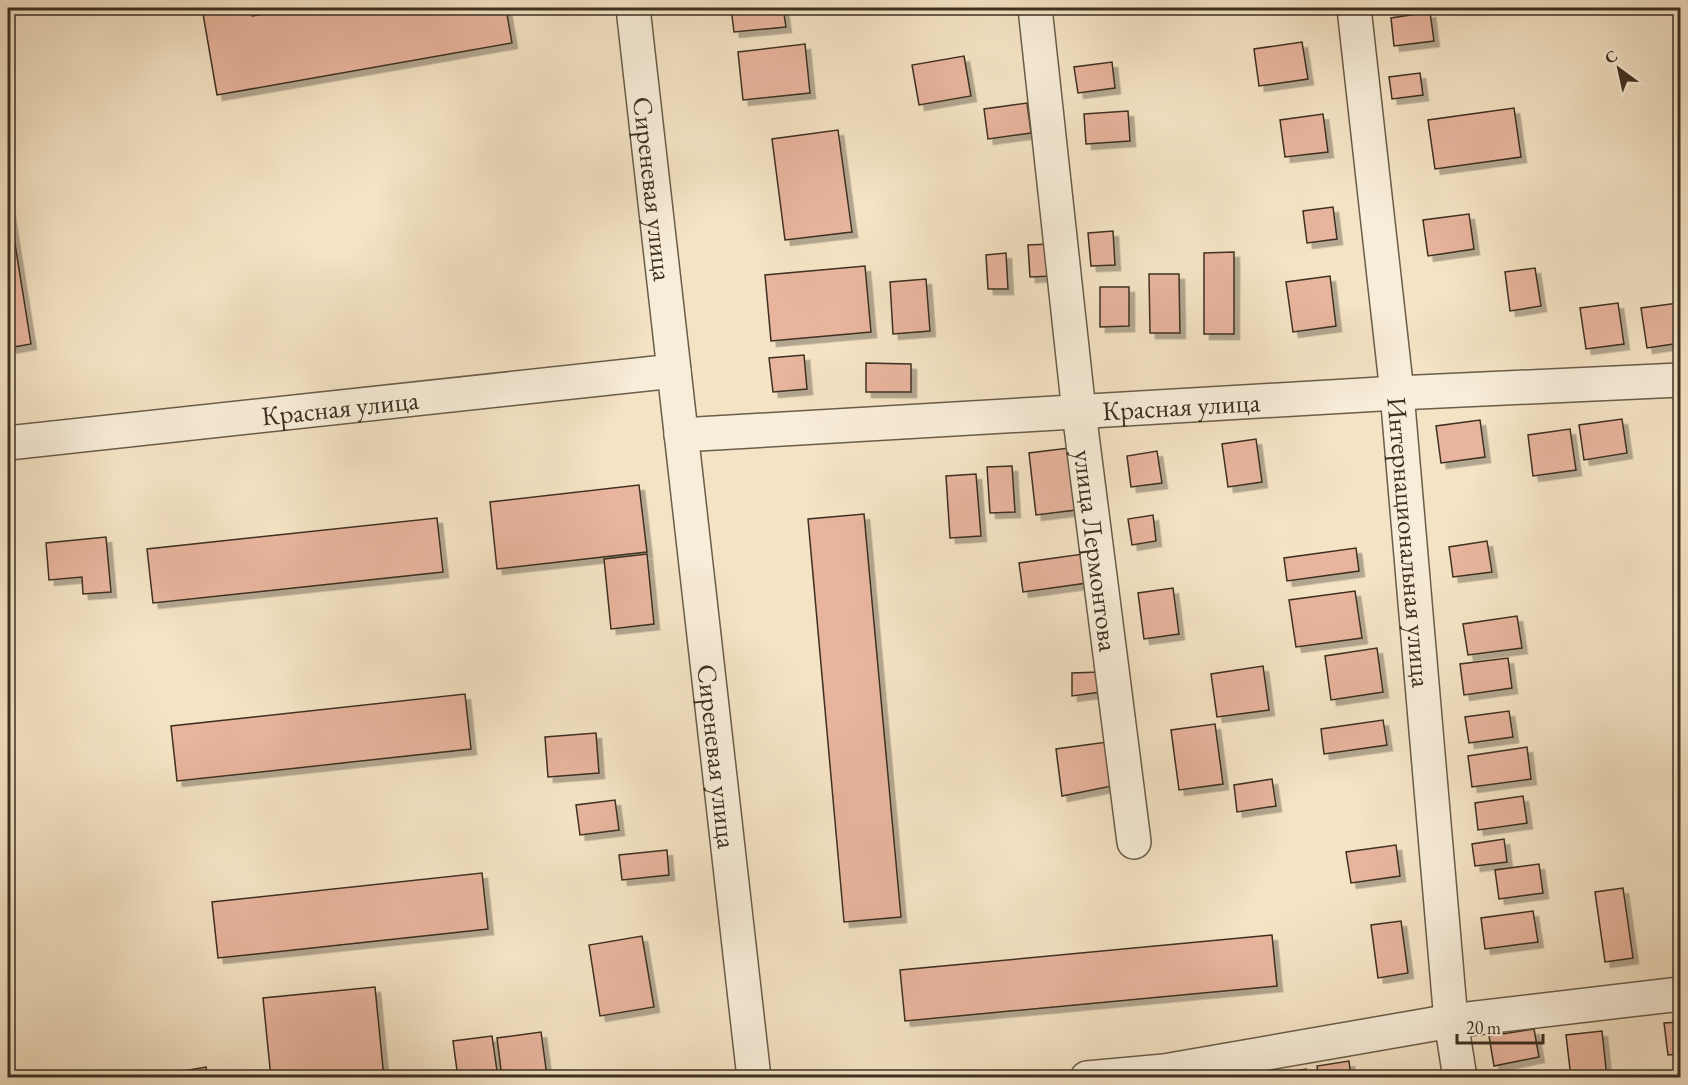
<svg xmlns="http://www.w3.org/2000/svg" width="1688" height="1085" font-family="'EB Garamond',serif">
<style>
.building{fill:#e8b49d;stroke:#3c3020;stroke-width:1.5;filter:url(#shadow)}
.lines{fill:none;stroke-linecap:round;stroke-linejoin:round}
.minor-casing{stroke:#6a5d49;stroke-width:36}
.minor{stroke:#f8edd9;stroke-width:33}
.labels{text-anchor:middle;dominant-baseline:central;stroke-width:6;stroke-linejoin:round;paint-order:stroke}
.street-label{font-size:27px;fill:#3c3020;stroke:#f8edd9}
</style>
<defs>
<filter id="shadow"><feDropShadow dx="5.5" dy="5.5" stdDeviation="0" flood-color="#0004"/></filter>
</defs>
<rect width="100%" height="100%" fill="#f4e3c4"/>
<filter id="stains"><feTurbulence type="fractalNoise" baseFrequency=".00333" numOctaves="4"/><feColorMatrix values="0 0 0 0 .2 0 0 0 0 .09 0 0 0 0 .02 0 0 0 .5 -.17"/></filter>
<radialGradient id="worn" r=".72"><stop offset=".6" stop-color="#630" stop-opacity="0"/><stop offset="1" stop-color="#630" stop-opacity=".3"/></radialGradient>
<!-- building -->
<g class="building">
<path d="M202,8h49l1,8 52,-8h75l1,5 32,-5h94l6,35 -295,52z"/>
<path d="M731,8h52l3,19 -52,5z"/>
<path d="M1430,12l4,29 -40,5 -3,-28z"/>
<path d="M1302,42l6,37 -49,7 -5,-37z"/>
<path d="M805,44l5,49 -67,7 -5,-48z"/>
<path d="M964,56l7,40 -52,9 -7,-40z"/>
<path d="M1112,62l3,26 -37,5 -4,-26z"/>
<path d="M1420,73l3,22 -31,4 -3,-22z"/>
<path d="M1027,103l4,30 -43,6 -4,-30z"/>
<path d="M1514,108l7,49 -86,12 -7,-49z"/>
<path d="M1128,111l2,30 -44,3 -2,-30z"/>
<path d="M1323,114l5,38 -43,5 -5,-37z"/>
<path d="M838,130l14,102 -67,8 -13,-101z"/>
<path d="M8,200l23,144 -23,4z"/>
<path d="M1333,207l4,32 -30,4 -4,-32z"/>
<path d="M1469,214l5,35 -46,7 -5,-36z"/>
<path d="M1113,231l2,34 -24,1 -3,-33z"/>
<path d="M1050,244l2,32 -22,1 -2,-32z"/>
<path d="M1234,252v82h-30v-81z"/>
<path d="M1006,253l2,36h-20l-2,-34z"/>
<path d="M865,266l6,66 -100,9 -6,-66z"/>
<path d="M1535,268l6,38 -31,5 -5,-39z"/>
<path d="M1149,274h30l1,59h-30z"/>
<path d="M1330,276l6,50 -43,6 -7,-50z"/>
<path d="M926,279l4,52 -37,3 -3,-52z"/>
<path d="M1100,287h29v39l-29,1z"/>
<path d="M1618,303l6,41 -38,5 -6,-41z"/>
<path d="M1678,303l2,17v23l-33,5 -6,-40z"/>
<path d="M804,355l3,34 -34,3 -4,-34z"/>
<path d="M866,363l45,1v28h-45z"/>
<path d="M1622,419l5,34 -43,7 -5,-35z"/>
<path d="M1480,420l5,37 -44,6 -5,-37z"/>
<path d="M1570,429l6,41 -43,6 -5,-41z"/>
<path d="M1256,439l6,43 -34,5 -6,-43z"/>
<path d="M1069,448l7,62 -40,5 -7,-62z"/>
<path d="M1157,451l5,32 -31,4 -4,-31z"/>
<path d="M1012,466l3,46 -25,1 -3,-46z"/>
<path d="M976,474l5,62 -31,2 -4,-62z"/>
<path d="M639,485l8,67 -150,17 -7,-67z"/>
<path d="M864,514l37,403 -57,5 -36,-403z"/>
<path d="M1153,515l3,26 -24,4 -4,-26z"/>
<path d="M437,518l6,54 -290,31 -6,-54z"/>
<path d="M106,537l5,55 -28,2 -1,-17 -33,3 -3,-37z"/>
<path d="M1487,541l5,31 -39,5 -4,-30z"/>
<path d="M1356,548l3,23 -72,10 -3,-23z"/>
<path d="M647,554l7,70 -43,5 -7,-70z"/>
<path d="M1083,554l4,29 -64,9 -4,-29z"/>
<path d="M1173,588l6,46 -35,5 -6,-46z"/>
<path d="M1355,591l7,47 -66,9 -7,-47z"/>
<path d="M1517,616l5,32 -54,7 -5,-31z"/>
<path d="M1377,648l6,44 -52,8 -6,-44z"/>
<path d="M1508,658l4,30 -48,7 -4,-31z"/>
<path d="M1263,666l6,44 -52,7 -6,-43z"/>
<path d="M1099,672l2,20 -29,4v-23z"/>
<path d="M465,694l6,55 -294,32 -6,-55z"/>
<path d="M1509,711l4,26 -44,6 -4,-26z"/>
<path d="M1383,720l4,25 -63,9 -3,-25z"/>
<path d="M1215,724l8,60 -44,6 -8,-60z"/>
<path d="M596,733l3,40 -51,4 -3,-40z"/>
<path d="M1107,742l5,44 -50,10 -6,-47z"/>
<path d="M1527,747l4,32 -59,8 -4,-31z"/>
<path d="M1272,779l4,27 -39,6 -3,-27z"/>
<path d="M1523,796l4,27 -49,7 -3,-27z"/>
<path d="M615,800l4,30 -39,5 -4,-30z"/>
<path d="M1504,839l3,23 -32,4 -3,-22z"/>
<path d="M1396,845l4,31 -49,7 -5,-31z"/>
<path d="M667,850l2,25 -47,5 -3,-25z"/>
<path d="M1539,864l4,29 -44,6 -4,-29z"/>
<path d="M482,873l6,56 -270,29 -6,-56z"/>
<path d="M1623,888l10,70 -28,4 -10,-70z"/>
<path d="M1533,911l5,31 -53,7 -4,-31z"/>
<path d="M1401,921l7,52 -30,5 -7,-53z"/>
<path d="M1272,935l5,51 -372,35 -5,-51z"/>
<path d="M642,936l12,71 -54,9 -11,-71z"/>
<path d="M375,987l9,91h-113l-8,-80z"/>
<path d="M1680,1022v32l-12,1 -4,-32z"/>
<path d="M1534,1029l5,28 -45,9 -5,-30z"/>
<path d="M1602,1031l5,47h-36l-5,-43z"/>
<path d="M541,1032l6,44 -14,2h-31l-5,-40z"/>
<path d="M492,1036l6,42h-40l-5,-37z"/>
<path d="M1349,1061l2,17h-32l-2,-12z"/>
<path d="M206,1067l2,11h-67z"/>
<path d="M1306,1069l2,9h-23l-1,-5z"/>
</g>
<g class="lines">
<!-- minor casing -->
<g class="minor-casing">
<g id="minor">
<path id="s1" d="M633,8l121,1070"/>
<path id="s2" d="M1035,8l44,404 55,430"/>
<path id="s3" d="M1354,8l43,385 54,628 9,57"/>
<path id="s4" d="M681,435l716,-42 283,-13"/>
<path id="s5" d="M8,443l666,-72"/>
<path d="M1087,1078l77,-7 287,-50 229,-27"/>
</g>
</g>
<!-- minor -->
<use href="#minor" class="minor"/>
</g>
<g class="labels">
<!-- street labels -->
<g class="street-label">
<text stroke="none"><textPath href="#s1" startOffset="182">Сиреневая улица</textPath></text>
<text stroke="none"><textPath href="#s4" startOffset="501">Красная улица</textPath></text>
<text stroke="none"><textPath href="#s5" startOffset="334">Красная улица</textPath></text>
<text stroke="none"><textPath href="#s3" startOffset="537">Интернациональная улица</textPath></text>
<text stroke="none"><textPath href="#s2" startOffset="546">улица Лермонтова</textPath></text>
<text stroke="none"><textPath href="#s1" startOffset="753">Сиреневая улица</textPath></text>
</g>
</g>
<!-- margin -->
<rect width="1688" height="1085" fill="none" stroke="#f4e3c4" stroke-width="30"/>
<rect x="9" y="9" width="1670" height="1067" fill="none" stroke="#3c3020" stroke-width="3"/>
<rect x="15" y="15" width="1658" height="1055" fill="none" stroke="#3c3020" stroke-width="1.5"/>
<!-- north arrow -->
<g transform="translate(1619 69) rotate(327)" stroke="#f8edd9" stroke-width="4.5" paint-order="stroke">
<path d="M0-4.5L10 22L0 15L-10 22Z" fill="#3c3020"/>
<text y="-9" font-size="16" font-weight="bold" text-anchor="middle" fill="#3c3020">С</text>
</g>
<!-- scale -->
<path d="M1457 1034v9h86v-9" fill="none" stroke="#3c3020" stroke-width="3"/>
<text x="1466" y="1034" font-size="18" fill="#3c3020" stroke="#f8edd9" stroke-width="4.5" paint-order="stroke">20 m</text>
<rect width="100%" height="100%" filter="url(#stains)"/>
<rect width="100%" height="100%" fill="url(#worn)"/>
</svg>
